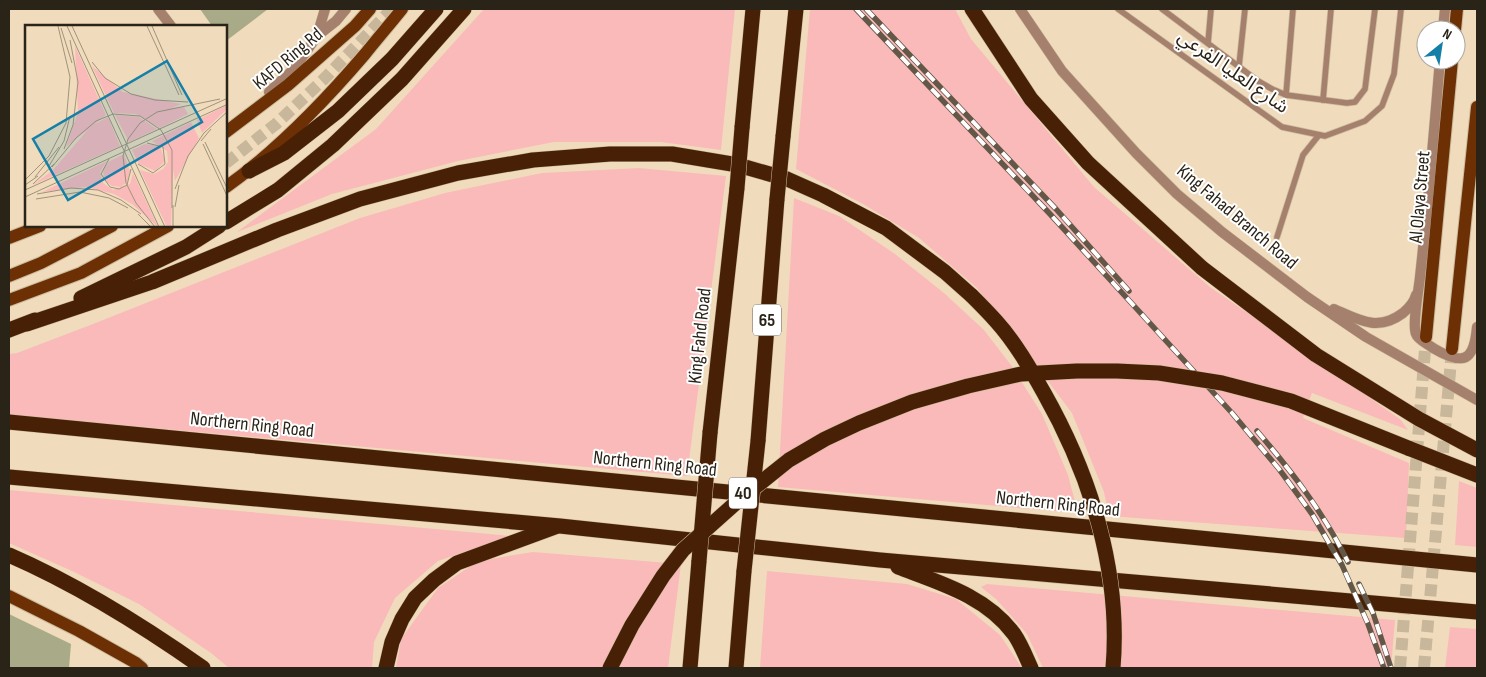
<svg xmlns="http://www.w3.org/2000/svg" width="1486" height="677" font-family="'Sofia Sans Condensed','Noto Sans Arabic',sans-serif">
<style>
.green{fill:#fababa}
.building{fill:#a9ab88}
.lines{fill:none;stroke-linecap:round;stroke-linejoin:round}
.primary-tunnel{stroke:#c8b79b;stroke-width:12;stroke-dasharray:12 6;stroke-linecap:butt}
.service-casing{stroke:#ccbb9e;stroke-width:7}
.minor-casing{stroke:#ccbb9e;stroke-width:11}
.tertiary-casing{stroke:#ccbb9e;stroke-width:11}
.primary-casing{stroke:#ccbb9e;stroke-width:14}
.motorway-casing{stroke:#ccbb9e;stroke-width:16}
.service{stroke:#a4806d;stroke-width:5.5}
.minor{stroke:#a4806d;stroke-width:10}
.tertiary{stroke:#a4806d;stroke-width:10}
.primary{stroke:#6d3004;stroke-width:12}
.motorway{stroke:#482006;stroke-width:15}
.rail-casing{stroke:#635847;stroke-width:5.5}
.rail{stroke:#fff;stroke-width:4;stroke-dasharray:11;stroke-linecap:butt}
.motorway-bridge-casing{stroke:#ccbb9e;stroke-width:16;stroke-linecap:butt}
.motorway-bridge{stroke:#482006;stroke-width:15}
.labels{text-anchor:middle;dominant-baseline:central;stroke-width:4;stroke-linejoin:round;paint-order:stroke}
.shield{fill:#fff;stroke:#6a655d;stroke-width:1}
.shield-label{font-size:18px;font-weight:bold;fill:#2a2317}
.street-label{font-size:19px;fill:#2a2317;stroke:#fff}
.inset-road{fill:none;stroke:#a1927a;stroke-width:1}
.view{fill:#157fa8;fill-opacity:0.15;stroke:#157fa8;stroke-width:2.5}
.inset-edge{fill:none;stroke:#2a2317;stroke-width:2.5}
</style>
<rect width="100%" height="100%" fill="#f0dcbc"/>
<!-- green -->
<g class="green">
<path d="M484,9h251l-14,141 -60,-8h-107l-96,19 -126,33 -95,38 139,-103z"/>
<path d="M810,9h145l16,30 123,148 116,100 190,132 8,11 -96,-37 -9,25 106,45 -3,75 -297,-22 -5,-24 -32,-79 -95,-125 -58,-50 -56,-34 -67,-35z"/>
<path d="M639,168l87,8 -39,300 -678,-61v-61l8,-1 76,-29 267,-106 85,-25 97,-20z"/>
<path d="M794,198l45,18 56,38 49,39 40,37 27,35 31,49 26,61 10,38 -300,-26z"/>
<path d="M1459,481l18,7v59l-22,-2z"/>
<path d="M9,490l481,44 21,2 -73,25 -43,37 -21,44 -2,26h-143l-18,-15 -72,-49 -67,-33 -63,-28z"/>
<path d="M533,552l148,12 -13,104h-272l5,-29 37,-51 40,-27z"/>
<path d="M767,571l140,13 49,15 44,36 22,33h-262z"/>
<path d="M987,584l408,36 -4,48h-348l-16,-34 -31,-35 -15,-12z"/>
<path d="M1450,627l27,2v39h-32z"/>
</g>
<!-- building -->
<g class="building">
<path d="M200,9h68l-42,32v-15h-14z"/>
<path d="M9,614l62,30 -2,24h-60z"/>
</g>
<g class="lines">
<!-- primary-tunnel -->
<g class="primary-tunnel">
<path d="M226,163l50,-39 48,-45 68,-70"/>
<path d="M1400,668l26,-331"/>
<path d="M1424,668l28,-319"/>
</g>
<!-- service casing -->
<g class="service-casing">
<g id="service">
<path d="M1118,9l164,118 43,9 40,-15 17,-15 12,-32 7,-65"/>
<path d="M1162,9l96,72 14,8 14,6 61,8 8,-1 10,-13 10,-80"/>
<path d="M1208,43l3,-34"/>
<path d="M1239,66l6,-57"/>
<path d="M1286,95l7,-86"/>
<path d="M1323,100l8,-91"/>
<path d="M1277,237l26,-82 16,-20"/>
</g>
</g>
<!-- minor casing -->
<g class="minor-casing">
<g id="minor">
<path d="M158,9l13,17"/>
<path d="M317,36l8,-27"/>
<path d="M269,92l25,-23 23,-33 19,-15 10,-12"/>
</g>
</g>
<!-- tertiary casing -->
<g class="tertiary-casing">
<g id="tertiary">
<path d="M1020,9l42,62 74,82 41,41 45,38 85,65 59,40 111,63"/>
<path d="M1443,30l2,-21"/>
<path d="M1440,60c-6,72 -12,145 -20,217 -1,11 -8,47 -4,57 2,6 12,10 17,14 30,18 41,14 44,-21"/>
<path d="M1334,309c25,11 44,23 69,4 6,-5 11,-10 13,-18"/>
</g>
</g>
<!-- primary casing -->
<g class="primary-casing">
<g id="primary">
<path d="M1455,30l2,-21"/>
<path d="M226,132l62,-47 67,-59 15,-17"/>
<path d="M226,187c52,-37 98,-85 139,-133 12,-15 25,-30 37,-45"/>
<path d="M9,238l31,-12"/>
<path d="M9,276l32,-13 71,-37"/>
<path d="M9,300l72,-27 87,-47"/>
<path d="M1426,337l26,-277"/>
<path d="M1452,349l25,-242"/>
<path d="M9,596l70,35 57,32 6,5"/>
</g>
</g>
<!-- motorway casing -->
<g class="motorway-casing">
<g id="motorway">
<path d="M972,9l59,90 57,64 114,105 114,87 103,64 58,31"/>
<path d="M742,128l11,-119"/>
<path d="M783,137l13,-128"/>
<path d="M249,171l35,-18 54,-42 54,-52 44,-50"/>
<path d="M226,222l52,-32 55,-45 69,-66 62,-70"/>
<path d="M81,298l105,-51 33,-21"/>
<path d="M27,324l125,-42 125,-52 83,-31 98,-26 75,-13 77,-6h62l66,11 49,14 36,16 63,33 59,44 27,24"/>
<path d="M9,330l26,-10"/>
<path d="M9,422l1468,143"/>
<path d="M710,433l27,-245"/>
<path d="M758,441l19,-242"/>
<path d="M1408,448l69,27"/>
<path d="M9,477l551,49 320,34 597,52"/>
<path d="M9,555c69,30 133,70 194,113"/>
<path d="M898,567c42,16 88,29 116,67 7,10 12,23 17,34"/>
<path d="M386,668l6,-26 10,-23 13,-21 19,-18 23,-17 98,-36"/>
<path d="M690,668l9,-107"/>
<path d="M736,668l8,-97"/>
</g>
</g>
<!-- service -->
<use href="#service" class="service"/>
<!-- minor -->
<use href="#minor" class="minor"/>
<!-- tertiary -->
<use href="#tertiary" class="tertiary"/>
<!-- primary -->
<use href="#primary" class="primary"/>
<!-- motorway -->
<use href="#motorway" class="motorway"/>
<!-- rail casing -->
<g class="rail-casing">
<g id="rail">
<path d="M856,9l194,205 182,199 47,56 33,45 30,51 26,59 16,44"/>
<path d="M866,9l190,200 73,82"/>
<path d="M1257,431c36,42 66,81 91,131"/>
<path d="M1359,584l14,29 18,55"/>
</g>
</g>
<!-- rail -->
<use href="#rail" class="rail"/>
<!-- motorway-bridge casing -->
<g class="motorway-bridge-casing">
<g id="motorway-bridge">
<path d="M737,188l5,-60"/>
<path d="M777,199l6,-62"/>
<path d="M972,296c8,8 16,16 24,25 19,21 34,47 48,72 47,83 77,179 69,275"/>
<path d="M699,561l11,-128"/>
<path d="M744,571l14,-130"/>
<path d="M610,668l22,-43 31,-49 20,-26 56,-50 50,-40 36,-21 34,-16 53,-21 56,-16 53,-12 56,-3h40l42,2 63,10 69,18 117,47"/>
</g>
</g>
<!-- motorway-bridge -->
<use href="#motorway-bridge" class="motorway-bridge"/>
</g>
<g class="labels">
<!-- shield labels -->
<g class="shield">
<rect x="753" y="304.5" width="28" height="31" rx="4"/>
<rect x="729" y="477.5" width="28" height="31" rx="4"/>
</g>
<g class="shield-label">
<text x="767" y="320">65</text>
<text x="743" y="493">40</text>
</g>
<!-- street labels -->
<g class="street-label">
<text transform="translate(288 59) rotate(-40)">KAFD Ring Rd</text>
<text transform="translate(1233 72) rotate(35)">شارع العليا الفرعي</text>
<text transform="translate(1420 197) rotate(-85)">Al Olaya Street</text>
<text transform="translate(1237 217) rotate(40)">King Fahad Branch Road</text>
<text transform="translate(700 336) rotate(-84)">King Fahd Road</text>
<text transform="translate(252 425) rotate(6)">Northern Ring Road</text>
<text transform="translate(655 464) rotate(6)">Northern Ring Road</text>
<text transform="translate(1058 504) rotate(6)">Northern Ring Road</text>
</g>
</g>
<!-- overview -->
<g transform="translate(25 25)">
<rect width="202" height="202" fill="#f0dcbc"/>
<path d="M50,21l31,69 -40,32 12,-35zM67,41l31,26 58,12 -9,4 12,-1 4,7 -28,14 -24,-14 -22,-1zM202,80v4l-25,24 -5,-13zM90,90l24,2 18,12 -28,13zM83,92l12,29 -87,39 20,-15 38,-44zM166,97l8,16 -24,43 -2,-11 -2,57h-4l-27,-57 14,4 9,-5 5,-7 -1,-11 -15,-10zM120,119l15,2 5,15 -10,10 -16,-7 -7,-14zM99,129l6,17 -2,10 -7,6 -9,-1 -8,-6 -1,-11 7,-8zM82,136l-7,11 3,11 10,7 17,-6 3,-11 25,54 -26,-23 -18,-10 -28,-7 -44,5z" fill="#fababa"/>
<path class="inset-road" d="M42,1l92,201M47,1l93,201M122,1l32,69M127,1l30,69M36,3l11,35M67,37l13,16 26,16 24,6 33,2M176,116l10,-12M180,117l23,48M178,119l25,54M39,124l9,-24 5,-43 -8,-42M84,134l-8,15 9,13 9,2 8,-4 4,-16M113,139l15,9 12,-9 -2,-17 -16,-4M24,141l15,-25 6,-25M27,142l24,-29 20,-17 17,-7 27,2 21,14 11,20v58M10,152l24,-30M0,155l24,-24 17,-33 4,-46 -12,-51M8,159l21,-20M0,160l13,-9M150,164l13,-33 16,-23 24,-22M0,165l203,-92M12,169l34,-6 27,2 23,10 20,14M0,172l203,-93M11,174l44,-7 29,6 19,10M148,180v22M150,182l4,-22M113,189l13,13M130,202l-19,-24 -10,-20 -3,-27 5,-17 12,-16 17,-11 63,-13"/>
<path class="view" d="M142,36l35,61 -134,78 -35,-61z"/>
<rect width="202" height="202" class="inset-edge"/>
</g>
<!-- border -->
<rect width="1486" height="677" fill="none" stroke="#2a2317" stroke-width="20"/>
<!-- north arrow -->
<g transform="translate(1441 45) rotate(30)"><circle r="24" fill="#ffffff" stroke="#aaa7a2"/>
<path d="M0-4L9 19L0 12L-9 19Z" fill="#157fa8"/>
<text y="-8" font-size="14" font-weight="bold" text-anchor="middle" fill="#2a2317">N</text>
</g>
</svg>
